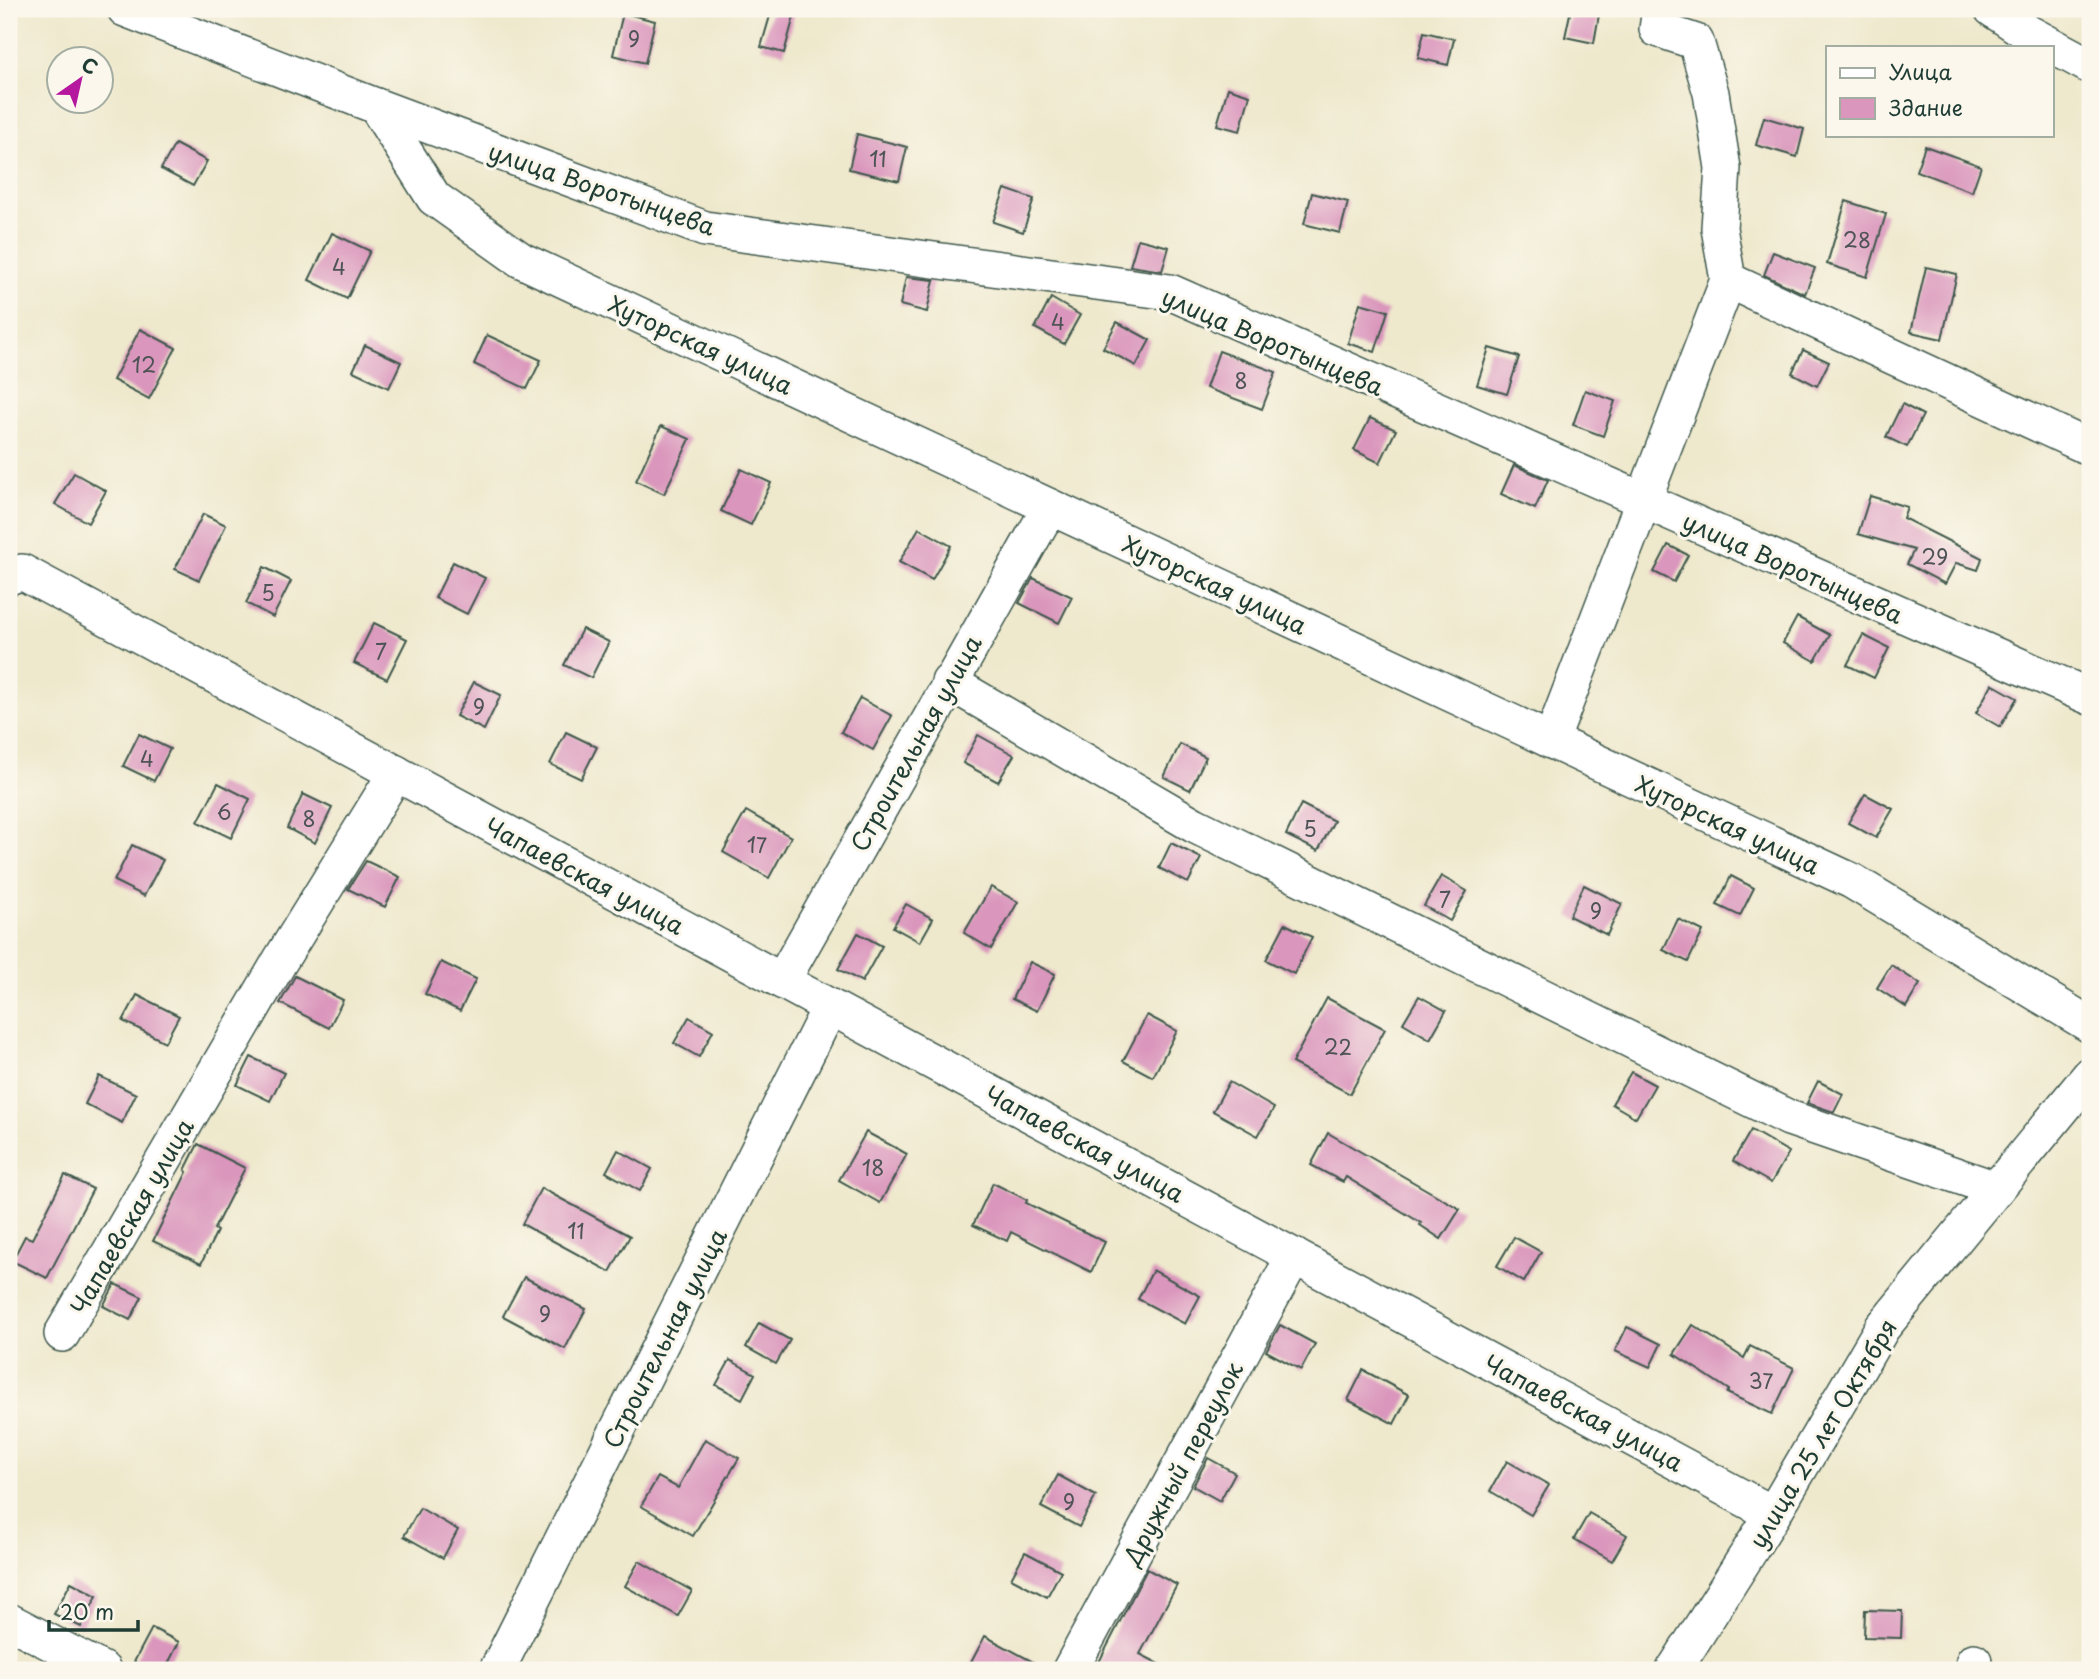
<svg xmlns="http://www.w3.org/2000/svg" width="2099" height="1679" font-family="'Playpen Sans',sans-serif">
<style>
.building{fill:#da96bc}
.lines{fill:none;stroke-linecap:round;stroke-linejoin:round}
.minor-casing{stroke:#3e574b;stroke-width:38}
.minor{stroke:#fff;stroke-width:35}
.labels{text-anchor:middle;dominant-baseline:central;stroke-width:6;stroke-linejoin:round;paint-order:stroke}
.number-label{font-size:21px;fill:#4e5356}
.street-label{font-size:24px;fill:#1f3d34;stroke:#fbf7ec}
</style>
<rect width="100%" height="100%" fill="#fbf7ec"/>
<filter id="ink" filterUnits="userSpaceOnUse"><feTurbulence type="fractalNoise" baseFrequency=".0143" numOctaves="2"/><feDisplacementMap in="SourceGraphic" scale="14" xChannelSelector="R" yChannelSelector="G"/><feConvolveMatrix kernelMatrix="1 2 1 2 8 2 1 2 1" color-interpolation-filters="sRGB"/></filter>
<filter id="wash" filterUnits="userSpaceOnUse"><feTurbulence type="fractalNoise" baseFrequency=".00686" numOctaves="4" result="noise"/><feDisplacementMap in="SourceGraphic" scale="28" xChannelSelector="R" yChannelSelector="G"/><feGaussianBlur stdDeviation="1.57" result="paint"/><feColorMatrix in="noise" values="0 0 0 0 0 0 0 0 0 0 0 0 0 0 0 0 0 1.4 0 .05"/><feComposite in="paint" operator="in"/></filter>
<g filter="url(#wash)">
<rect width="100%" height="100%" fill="#eee8cc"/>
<g id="blocks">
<!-- building -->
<g class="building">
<path d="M772,9h24l-12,44 -23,-6z"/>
<path d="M1571,9h29l-6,34 -29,-6z"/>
<path d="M623,13l32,8 -10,42 -32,-8z"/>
<path d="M1424,32l30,7 -6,26 -30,-7z"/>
<path d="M1228,88l22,7 -10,36 -23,-6z"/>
<path d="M1764,117l40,12 -7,28 -41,-12z"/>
<path d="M857,134l50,13 -8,34 -50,-12z"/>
<path d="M175,144l32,17 -14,25 -32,-17z"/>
<path d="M1925,146l56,20 -9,26 -56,-21z"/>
<path d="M1005,189l29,10 -11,33 -30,-10z"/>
<path d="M1312,193l36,9 -8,31 -36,-9z"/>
<path d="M1846,201l40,13 -19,63 -40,-13z"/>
<path d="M332,233l38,18 -23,48 -38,-19z"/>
<path d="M1138,239l31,8 -7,24 -32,-5z"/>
<path d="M1773,252l42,16 -10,26 -41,-19z"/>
<path d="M1926,267l31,7 -15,65 -31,-7z"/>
<path d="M906,277l28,3 -7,32 -27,-7z"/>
<path d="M1051,298l29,17 -16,29 -29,-16z"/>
<path d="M1360,303l28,8 -13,41 -27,-9z"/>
<path d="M1117,322l33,18 -14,26 -33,-18z"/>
<path d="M140,329l36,19 -27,51 -36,-19z"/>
<path d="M487,335l54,25 -14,29 -53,-25z"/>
<path d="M365,345l36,17 -12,26 -36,-17z"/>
<path d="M1489,348l30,9 -12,37 -30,-9z"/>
<path d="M1803,350l26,12 -12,24 -25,-13z"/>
<path d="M1219,351l57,21 -14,37 -56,-21z"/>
<path d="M1585,390l30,11 -12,35 -30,-11z"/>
<path d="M1902,404l21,11 -16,32 -21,-10z"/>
<path d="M1370,418l26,12 -16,33 -26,-13z"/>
<path d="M661,426l29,13 -26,55 -28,-13z"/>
<path d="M1514,465l34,15 -13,29 -34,-15z"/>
<path d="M741,469l30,14 -20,42 -30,-14z"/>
<path d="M74,473l32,18 -18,32 -33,-19z"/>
<path d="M1870,496l37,11 -4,11 79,40 -4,12 -22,-7 -11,21 -38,-20 7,-14 -56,-16z"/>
<path d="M203,514l23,11 -27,55 -24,-11z"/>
<path d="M919,528l32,18 -19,34 -33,-18z"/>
<path d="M1668,545l20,10 -14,27 -20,-10z"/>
<path d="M453,562l32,16 -18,36 -32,-16z"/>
<path d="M264,567l27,14 -18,36 -27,-14z"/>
<path d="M1033,578l39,19 -13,26 -40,-20z"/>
<path d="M1797,617l33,18 -15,26 -32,-18z"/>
<path d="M374,623l33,16 -20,40 -33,-16z"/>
<path d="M582,629l27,13 -18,36 -27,-13z"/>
<path d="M1863,635l26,13 -15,30 -27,-13z"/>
<path d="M474,682l27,13 -17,35 -28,-14z"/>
<path d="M1992,684l25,14 -17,29 -24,-14z"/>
<path d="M860,698l32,18 -19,34 -32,-18z"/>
<path d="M566,732l31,15 -16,32 -31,-15z"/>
<path d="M139,734l31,15 -16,32 -31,-15z"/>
<path d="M978,735l36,20 -16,27 -35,-19z"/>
<path d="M1180,744l26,13 -16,33 -26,-13z"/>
<path d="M218,783l32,16 -19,39 -33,-16z"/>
<path d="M303,794l29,14 -17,35 -28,-15z"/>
<path d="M1865,794l28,15 -17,29 -28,-15z"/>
<path d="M1301,804l33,17 -16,30 -32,-16z"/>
<path d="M746,811l45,26 -22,41 -46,-26z"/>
<path d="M1171,843l30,15 -13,25 -29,-15z"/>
<path d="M132,845l31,15 -19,36 -30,-15z"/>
<path d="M366,861l34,16 -15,30 -37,-18z"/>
<path d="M1441,876l26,15 -17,30 -26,-15z"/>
<path d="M1731,876l23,12 -14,28 -23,-11z"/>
<path d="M1584,885l38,19 -15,31 -38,-19z"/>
<path d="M991,887l27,15 -27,47 -27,-16z"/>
<path d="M906,904l27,15 -13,23 -27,-15z"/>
<path d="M1678,919l25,12 -15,31 -25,-12z"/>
<path d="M1285,924l27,13 -18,37 -28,-14z"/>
<path d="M858,933l24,13 -20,36 -24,-13z"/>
<path d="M441,962l35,17 -16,32 -35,-17z"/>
<path d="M1030,962l25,12 -18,37 -25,-12z"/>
<path d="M1891,965l29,19 -14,23 -29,-19z"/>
<path d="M295,976l48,24 -14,28 -49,-25z"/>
<path d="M137,995l42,21 -14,26 -42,-21z"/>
<path d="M1419,996l27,15 -16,28 -27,-16z"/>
<path d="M1327,998l58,31 -35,65 -58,-31z"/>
<path d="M1147,1015l30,16 -24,46 -30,-16z"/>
<path d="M689,1017l24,14 -14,26 -25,-14z"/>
<path d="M251,1057l33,16 -14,28 -33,-16z"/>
<path d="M1631,1072l24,13 -19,33 -24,-14z"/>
<path d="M99,1076l37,18 -14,29 -37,-19z"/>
<path d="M1818,1081l25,13 -9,18 -27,-9z"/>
<path d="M1229,1082l45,26 -16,28 -45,-25z"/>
<path d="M1751,1130l38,22 -18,31 -38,-22z"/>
<path d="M866,1132l41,22 -27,49 -41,-23z"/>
<path d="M1328,1133l132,76 -19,30 -21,-14 1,-2 -75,-46 -3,5 -32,-17z"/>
<path d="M198,1144l47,24 -31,61 3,2 -16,33 -48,-23 34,-69 -2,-2z"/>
<path d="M618,1150l34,19 -12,22 -34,-19z"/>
<path d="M65,1175l28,14 -46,89 -35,-17 13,-25 7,3z"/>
<path d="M993,1183l34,17 -1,3 79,39 -14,30 -80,-40 -4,9 -34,-16z"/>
<path d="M541,1188l89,48 -20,36 -88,-48z"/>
<path d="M1514,1237l27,15 -17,30 -27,-16z"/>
<path d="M1153,1270l47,26 -15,28 -47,-25z"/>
<path d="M524,1277l62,32 -21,40 -62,-33z"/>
<path d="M115,1284l27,13 -12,23 -27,-14z"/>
<path d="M759,1323l31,17 -14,24 -30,-17z"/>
<path d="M1280,1325l35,19 -14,26 -35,-19z"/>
<path d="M1693,1325l51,33 6,-12 44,22 -22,46 -45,-21 2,-3 -55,-36z"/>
<path d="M1627,1327l34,17 -11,23 -35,-16z"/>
<path d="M730,1360l25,14 -13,25 -26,-14z"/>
<path d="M1363,1370l46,25 -15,29 -46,-24z"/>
<path d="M705,1439l34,19 -46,78 -52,-30 17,-29 20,11z"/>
<path d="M1208,1458l27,15 -15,28 -27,-15z"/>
<path d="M1507,1461l42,24 -18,30 -41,-24z"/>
<path d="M1058,1475l38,21 -17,31 -38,-20z"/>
<path d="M420,1508l38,22 -15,28 -39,-22z"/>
<path d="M1589,1513l38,22 -15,26 -38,-22z"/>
<path d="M1025,1552l36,19 -14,26 -36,-19z"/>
<path d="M639,1561l53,30 -14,25 -53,-30z"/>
<path d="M1147,1569l30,16 -37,69 31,16h-57l-15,-8z"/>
<path d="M71,1582l26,14 -16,31 -27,-13z"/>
<path d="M1865,1610l37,1 -1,27 -37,-1z"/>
<path d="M152,1628l27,14 -14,28h-16l-15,-8z"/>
<path d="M985,1636l63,34h-81z"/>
</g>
</g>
</g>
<g filter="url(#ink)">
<use href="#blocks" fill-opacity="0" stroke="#3e574b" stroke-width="2"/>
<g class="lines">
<!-- minor casing -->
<g class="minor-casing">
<g id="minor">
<path d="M125,9l251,97 329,123 465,63 920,405"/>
<path d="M1992,9l31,21 67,36"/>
<path d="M376,106l58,92 87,62 1331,621 238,144"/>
<path d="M1728,280l362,168"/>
<path d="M9,577l13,-5 1751,942"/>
<path d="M949,682l245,143 595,293 207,71"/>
<path d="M1551,741l177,-461 -9,-52 4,-60 -12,-75 -15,-51 -39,-13 3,-20"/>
<path d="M782,981l268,-474"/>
<path d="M62,1334l218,-373 116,-188"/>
<path d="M9,1621l94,49"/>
<path d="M497,1670l333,-663"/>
<path d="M1070,1670l224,-414"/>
<path d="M1674,1670l99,-156 109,-186 208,-253"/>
<path d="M1972,1670l2,-9"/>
</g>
</g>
<!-- minor -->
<use href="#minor" class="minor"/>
</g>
</g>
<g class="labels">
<!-- number labels -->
<g class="number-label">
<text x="634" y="38">9</text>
<text x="878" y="158">11</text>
<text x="1857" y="239">28</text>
<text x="339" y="266">4</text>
<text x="1058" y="321">4</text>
<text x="144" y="364">12</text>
<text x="1241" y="380">8</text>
<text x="1935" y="556">29</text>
<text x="268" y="592">5</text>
<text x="381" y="651">7</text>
<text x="479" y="706">9</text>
<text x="147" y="758">4</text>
<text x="224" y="811">6</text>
<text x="309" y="818">8</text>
<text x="1310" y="828">5</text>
<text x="757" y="844">17</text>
<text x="1445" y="899">7</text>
<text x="1596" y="910">9</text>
<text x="1338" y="1046">22</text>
<text x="873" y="1167">18</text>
<text x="576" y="1230">11</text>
<text x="545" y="1313">9</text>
<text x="1761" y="1380">37</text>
<text x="1069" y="1501">9</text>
</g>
<!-- street labels -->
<g class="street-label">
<text transform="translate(602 188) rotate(19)">улица Воротынцева</text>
<text transform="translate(1273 341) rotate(23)">улица Воротынцева</text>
<text transform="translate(701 344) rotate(25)">Хуторская улица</text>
<text transform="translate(1793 567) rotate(24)">улица Воротынцева</text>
<text transform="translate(1215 584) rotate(25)">Хуторская улица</text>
<text transform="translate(915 743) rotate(-61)">Строительная улица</text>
<text transform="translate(1728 824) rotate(25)">Хуторская улица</text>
<text transform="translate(585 875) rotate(28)">Чапаевская улица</text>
<text transform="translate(1085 1143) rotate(28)">Чапаевская улица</text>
<text transform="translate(131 1216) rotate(-60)">Чапаевская улица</text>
<text transform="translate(664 1338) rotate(-63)">Строительная улица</text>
<text transform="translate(1584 1412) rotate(28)">Чапаевская улица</text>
<text transform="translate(1822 1433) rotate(-59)">улица 25 лет Октября</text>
<text transform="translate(1182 1463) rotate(-62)">Дружный переулок</text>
</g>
</g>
<!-- margin -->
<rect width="2099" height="1679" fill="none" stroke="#fbf7ec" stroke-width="35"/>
<!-- legend -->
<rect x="1826" y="46" width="228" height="91" fill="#fbf7ec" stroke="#a3ada2" stroke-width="2"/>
<rect x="1840" y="68" width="35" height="10" fill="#ffffff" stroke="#a3ada2" stroke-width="2"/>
<text x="1889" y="80" font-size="21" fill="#1f3d34">Улица</text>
<rect x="1840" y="98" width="35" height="21" fill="#da96bc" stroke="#a3ada2" stroke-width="2"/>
<text x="1889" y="116" font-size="21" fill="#1f3d34">Здание</text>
<!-- north arrow -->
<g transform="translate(80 80) rotate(34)"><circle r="33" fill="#fbf7ec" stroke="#a3ada2" stroke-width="2"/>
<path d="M0-5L12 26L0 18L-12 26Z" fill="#b5179e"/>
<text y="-10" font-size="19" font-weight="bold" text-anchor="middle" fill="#1f3d34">С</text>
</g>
<!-- scale -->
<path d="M49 1620v10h89v-10" fill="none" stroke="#1f3d34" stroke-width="3.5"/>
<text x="60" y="1620" font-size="21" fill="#1f3d34" stroke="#fbf7ec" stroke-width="5" paint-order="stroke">20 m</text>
</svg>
